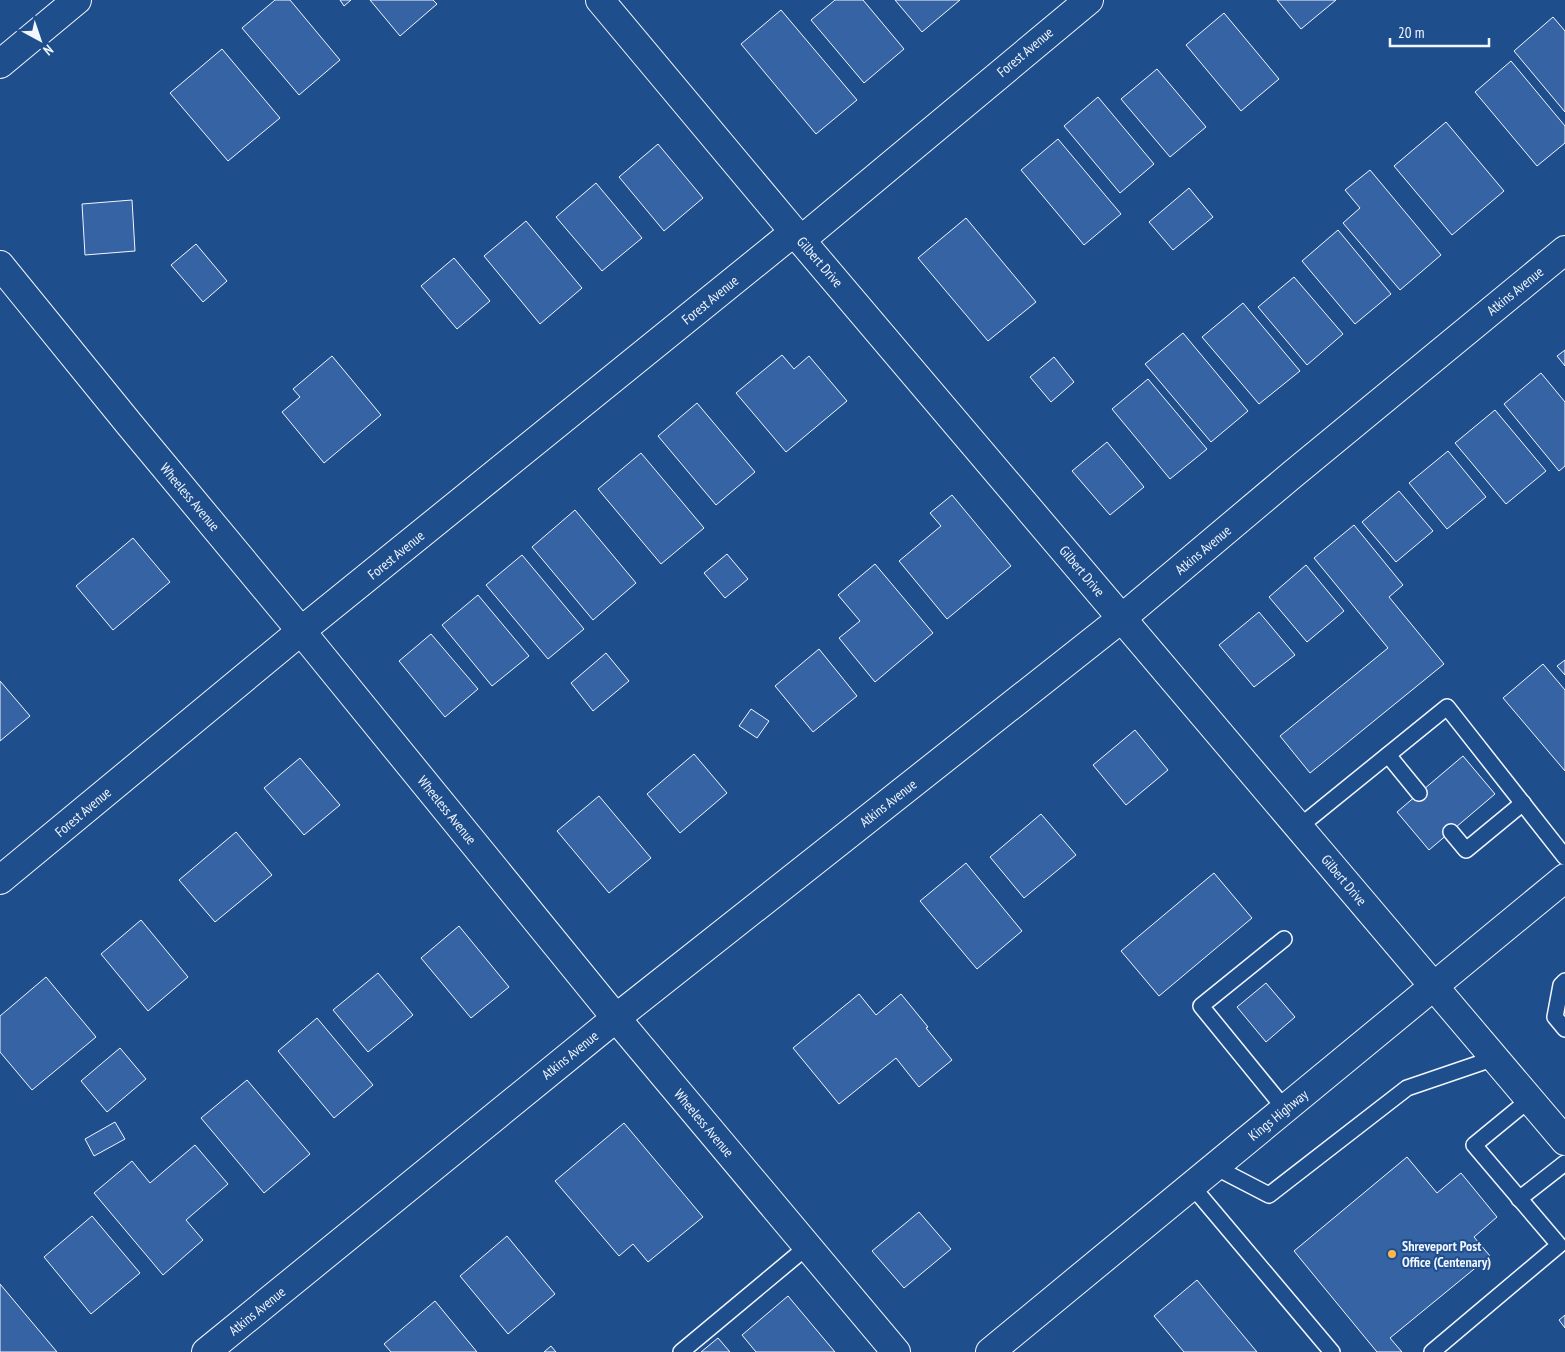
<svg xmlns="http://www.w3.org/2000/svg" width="1565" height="1352" font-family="'PT Sans Narrow',sans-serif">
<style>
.building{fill:#3563a3;stroke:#f2f6ff}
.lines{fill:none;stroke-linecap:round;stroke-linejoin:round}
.lane-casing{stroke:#f2f6ff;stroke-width:18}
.street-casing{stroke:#f2f6ff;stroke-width:30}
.secondary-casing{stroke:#f2f6ff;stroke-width:30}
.lane{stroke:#1f4e8c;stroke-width:15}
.street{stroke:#1f4e8c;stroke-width:28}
.secondary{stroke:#1f4e8c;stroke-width:28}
.poi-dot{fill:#ffb74d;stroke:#1f4e8c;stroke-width:2}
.labels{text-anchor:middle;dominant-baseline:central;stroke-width:4;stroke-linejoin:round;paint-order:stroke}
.street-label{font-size:14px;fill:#f2f6ff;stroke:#1f4e8c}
.poi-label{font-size:14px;font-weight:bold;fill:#f2f6ff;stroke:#1f4e8c;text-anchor:start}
</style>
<rect width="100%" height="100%" fill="#1f4e8c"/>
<!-- building -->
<g class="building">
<path d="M275,0h15l50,60 -41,35 -57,-67z"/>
<path d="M340,0h11l-7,6z"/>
<path d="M370,0h63l4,4 -37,32z"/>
<path d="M835,0h28l41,49 -40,34 -53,-63z"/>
<path d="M895,0h65l-38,32z"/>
<path d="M1277,0h59l-35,29z"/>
<path d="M781,10l76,90 -41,34 -75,-90z"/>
<path d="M1224,13l55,66 -38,32 -55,-66z"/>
<path d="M1553,17l12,14v81l-51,-61z"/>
<path d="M222,49l58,69 -52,43 -58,-68z"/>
<path d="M1511,61l54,65v17l-28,23 -62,-74z"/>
<path d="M1157,69l49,58 -36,30 -49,-58z"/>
<path d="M1098,97l56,67 -34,29 -56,-67z"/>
<path d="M1446,122l58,69 -52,44 -58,-69z"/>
<path d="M1058,139l63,75 -37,31 -63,-75z"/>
<path d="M658,144l45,54 -39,33 -45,-54z"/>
<path d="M1370,170l71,85 -41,35 -57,-67 17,-15 -15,-18z"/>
<path d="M596,183l46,55 -40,33 -46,-54z"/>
<path d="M1189,188l24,29 -40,33 -24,-28z"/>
<path d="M132,200l3,51 -50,4 -3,-51z"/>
<path d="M966,218l70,84 -48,39 -70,-83z"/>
<path d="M526,221l56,67 -42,36 -56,-68z"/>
<path d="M1338,230l53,64 -36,30 -53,-63z"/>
<path d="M196,244l31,37 -24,21 -32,-37z"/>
<path d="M454,258l36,43 -33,28 -36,-43z"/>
<path d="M1294,277l49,57 -36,31 -49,-58z"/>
<path d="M1243,303l57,68 -41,33 -57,-67z"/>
<path d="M1183,333l65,78 -37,31 -66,-78z"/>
<path d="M1565,350v16l-8,-10z"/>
<path d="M782,355l12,14 15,-13 38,45 -61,51 -50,-59z"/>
<path d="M332,356l49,59 -57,48 -42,-51 18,-15 -7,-8z"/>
<path d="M1054,357l20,25 -23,20 -21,-25z"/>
<path d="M1541,373l24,29v64l-6,5 -55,-67z"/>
<path d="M1148,379l59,70 -37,30 -58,-70z"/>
<path d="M697,403l58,69 -39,33 -58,-69z"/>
<path d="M1495,410l51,61 -40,33 -51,-61z"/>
<path d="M1107,442l37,45 -34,28 -38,-44z"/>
<path d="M1448,451l38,46 -39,32 -38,-46z"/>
<path d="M641,453l63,75 -43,36 -63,-75z"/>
<path d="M1399,491l34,40 -37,31 -34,-40z"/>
<path d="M952,495l59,71 -64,53 -48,-58 42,-35 -11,-13z"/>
<path d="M575,510l61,73 -43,37 -61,-73z"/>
<path d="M1354,525l49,60 -14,12 55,67 -134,109 -30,-37 108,-88 -74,-90z"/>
<path d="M133,538l37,44 -57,48 -37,-44z"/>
<path d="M727,554l21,25 -23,19 -21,-25z"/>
<path d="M522,555l62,74 -36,30 -62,-74z"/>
<path d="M875,564l58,69 -58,49 -36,-44 21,-17 -22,-26z"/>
<path d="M1306,565l38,46 -37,31 -38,-45z"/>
<path d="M478,595l51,61 -37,30 -50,-61z"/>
<path d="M1259,612l36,43 -41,32 -35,-42z"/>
<path d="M431,634l47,55 -33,28 -46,-56z"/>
<path d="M819,649l38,47 -44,36 -38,-46z"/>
<path d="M606,653l23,28 -36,30 -22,-28z"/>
<path d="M1565,660v15l-8,-9z"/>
<path d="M1543,664l22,26v81l-62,-73z"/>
<path d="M0,681l30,35 -30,25z"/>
<path d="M751,709l18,12 -12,17 -18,-12z"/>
<path d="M1135,730l33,40 -42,35 -33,-40z"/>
<path d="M694,754l33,39 -47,40 -33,-39z"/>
<path d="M1463,756l32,38 -66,56 -32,-38z"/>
<path d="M300,758l40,47 -36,30 -40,-47z"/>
<path d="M599,796l52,62 -42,35 -52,-62z"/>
<path d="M1041,814l35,41 -52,43 -34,-41z"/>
<path d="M236,832l36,43 -57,47 -36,-42z"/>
<path d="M966,863l56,68 -45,38 -57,-68z"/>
<path d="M1214,873l38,45 -93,78 -38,-45z"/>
<path d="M141,920l47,57 -40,34 -47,-57z"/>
<path d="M459,926l50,61 -38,31 -50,-60z"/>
<path d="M378,973l35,42 -45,37 -35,-42z"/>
<path d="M46,977l50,60 -64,53 -32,-38v-36z"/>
<path d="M1266,983l29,34 -29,25 -29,-35z"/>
<path d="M859,994l17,21 25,-21 27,33 -2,1 26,32 -33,27 -23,-29 -57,46 -46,-56z"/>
<path d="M317,1018l56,67 -39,33 -56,-67z"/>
<path d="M120,1048l26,31 -39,33 -26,-31z"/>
<path d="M247,1080l63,74 -46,39 -63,-75z"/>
<path d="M115,1122l10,17 -31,17 -9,-17z"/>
<path d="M624,1123l79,94 -55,45 -15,-18 -14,12 -64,-75z"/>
<path d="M195,1145l33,39 -42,36 17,20 -40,35 -69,-82 38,-32 18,22z"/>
<path d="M1407,1157l30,36 24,-20 36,44 -23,20 16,19 -100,82 12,14h-25l-83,-101z"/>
<path d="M919,1212l32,37 -47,39 -32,-37z"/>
<path d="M92,1216l48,57 -49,41 -47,-57z"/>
<path d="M507,1236l48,58 -47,40 -48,-58z"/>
<path d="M1197,1280l60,72h-73l-30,-36z"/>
<path d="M0,1284l57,68h-57z"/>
<path d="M788,1296l47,56h-79l-14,-17z"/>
<path d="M435,1301l42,51h-86l-7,-8z"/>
<path d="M1565,1315v13l-6,-8z"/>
<path d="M718,1338l12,14h-29z"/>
<path d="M551,1346l5,6h-12z"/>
</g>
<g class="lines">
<!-- lane casing -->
<g class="lane-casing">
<g id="lane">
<path d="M1388,755l31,38"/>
<path d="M1299,827l148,-120 118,150"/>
<path d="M1451,832l15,18 57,-47"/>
<path d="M1284,939l-83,67 84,103"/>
<path d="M1565,981l-4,4 -6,32 10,12"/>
<path d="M1215,1167l54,28 138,-107 88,-30"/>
<path d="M1192,1186l140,166"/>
<path d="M1519,1199l46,-36"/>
<path d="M681,1352l127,-106"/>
<path d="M1432,1352l127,-107 -85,-100 56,-46"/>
</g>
</g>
<!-- street casing -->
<g class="street-casing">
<g id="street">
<path d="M0,64l77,-64"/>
<path d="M801,240l288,-240"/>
<path d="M0,265l130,160 171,206 315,387 280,334"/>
<path d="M0,880l301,-249 493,-399"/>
<path d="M206,1352l410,-334 506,-400 171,-144 272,-224"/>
</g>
</g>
<!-- secondary casing -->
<g class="secondary-casing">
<g id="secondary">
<path d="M600,0l194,232 771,909"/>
<path d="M990,1352l575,-474"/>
</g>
</g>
<!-- lane -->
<use href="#lane" class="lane"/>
<!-- street -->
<use href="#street" class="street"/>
<!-- secondary -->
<use href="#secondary" class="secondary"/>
</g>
<!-- markers -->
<circle class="poi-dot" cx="1392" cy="1254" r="5"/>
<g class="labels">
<!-- street labels -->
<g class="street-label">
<text transform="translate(1025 52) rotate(-40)">Forest Avenue</text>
<text transform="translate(820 262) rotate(49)">Gilbert Drive</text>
<text transform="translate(1515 291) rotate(-39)">Atkins Avenue</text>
<text transform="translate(710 300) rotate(-39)">Forest Avenue</text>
<text transform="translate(190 497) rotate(50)">Wheeless Avenue</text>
<text transform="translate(1203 550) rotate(-40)">Atkins Avenue</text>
<text transform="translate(396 555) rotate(-39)">Forest Avenue</text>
<text transform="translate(1082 571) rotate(50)">Gilbert Drive</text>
<text transform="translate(888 803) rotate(-38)">Atkins Avenue</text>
<text transform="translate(447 810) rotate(51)">Wheeless Avenue</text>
<text transform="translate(83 812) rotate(-40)">Forest Avenue</text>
<text transform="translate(1344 880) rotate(50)">Gilbert Drive</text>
<text transform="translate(570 1055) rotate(-39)">Atkins Avenue</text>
<text transform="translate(1278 1115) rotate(-39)">Kings Highway</text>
<text transform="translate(704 1123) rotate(50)">Wheeless Avenue</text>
<text transform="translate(257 1311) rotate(-39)">Atkins Avenue</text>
</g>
<!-- poi labels -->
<g class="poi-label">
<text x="1402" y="1246">Shreveport Post<tspan x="1402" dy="16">Office (Centenary)</tspan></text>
</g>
</g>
<!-- north arrow -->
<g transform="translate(40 40) rotate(140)" stroke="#1f4e8c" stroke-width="4" paint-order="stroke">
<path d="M0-4L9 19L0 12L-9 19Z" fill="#f2f6ff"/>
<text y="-8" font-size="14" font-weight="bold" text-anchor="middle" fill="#f2f6ff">N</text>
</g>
<!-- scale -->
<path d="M1390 38v8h99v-8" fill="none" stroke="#f2f6ff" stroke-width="2.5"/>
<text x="1398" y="38" font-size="15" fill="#f2f6ff" stroke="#1f4e8c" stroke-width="4" paint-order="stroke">20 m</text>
</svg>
